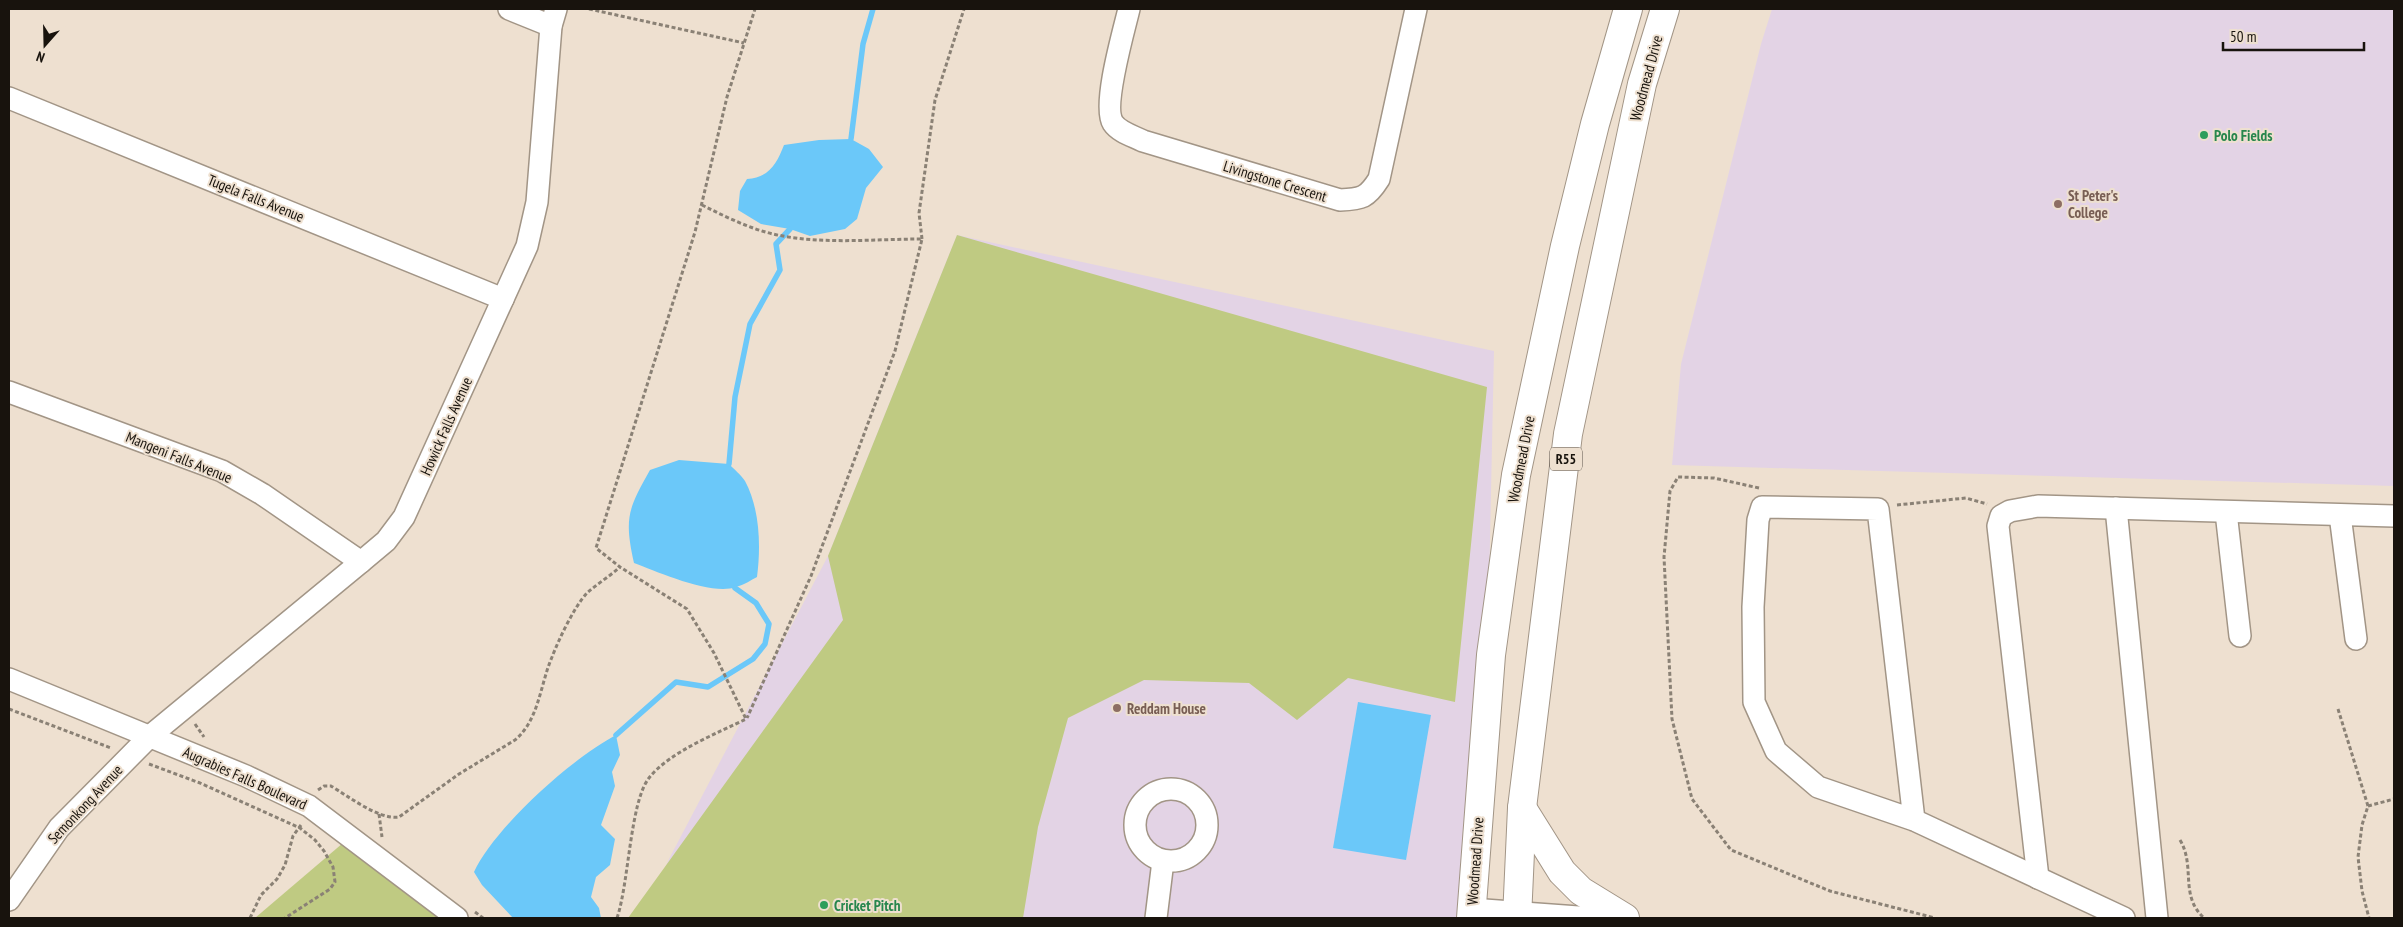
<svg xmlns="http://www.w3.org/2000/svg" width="2403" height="927" font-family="'PT Sans Narrow',sans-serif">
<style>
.education{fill:#e3d3e5}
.green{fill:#bfca82}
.water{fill:#6bc8f9}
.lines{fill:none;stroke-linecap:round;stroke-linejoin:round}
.stream{stroke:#6bc8f9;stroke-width:5.5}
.minor-casing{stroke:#a29586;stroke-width:24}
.major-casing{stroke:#a29586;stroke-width:30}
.path{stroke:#8a8175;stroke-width:3;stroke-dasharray:4 2.5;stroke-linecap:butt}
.minor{stroke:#fff;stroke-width:21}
.major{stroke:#fff;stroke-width:28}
.leisure-dot{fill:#2e9e5b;stroke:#eee0d0;stroke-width:2}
.education-dot{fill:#8d6e63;stroke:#eee0d0;stroke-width:2}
.labels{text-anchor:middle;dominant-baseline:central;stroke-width:4;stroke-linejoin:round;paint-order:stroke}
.shield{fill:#eee0d0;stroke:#585048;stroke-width:1}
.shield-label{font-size:14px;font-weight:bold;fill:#18130d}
.street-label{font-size:15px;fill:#18130d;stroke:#eee0d0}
.leisure-label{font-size:15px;font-weight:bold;fill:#27864d;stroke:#eee0d0;text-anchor:start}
.education-label{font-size:15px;font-weight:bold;fill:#785e54;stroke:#eee0d0;text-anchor:start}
</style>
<rect width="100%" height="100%" fill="#eee0d0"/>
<!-- education -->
<g class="education">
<path d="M1772,9h622v477l-722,-21 9,-101 80,-320z"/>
<path d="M957,235l537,116 -12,567h-839l26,-59 159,-303z"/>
</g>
<!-- green -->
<g class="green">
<path d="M957,235l530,152 -32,315 -107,-24 -51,42 -48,-37 -105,-3 -76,38 -30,109 -15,91h-395l215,-298 -15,-64z"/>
<path d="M343,843l99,75h-187z"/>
</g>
<!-- water -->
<g class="water">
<path d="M851,139l18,10 14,18 -17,21 -9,31 -12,10 -35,7 -20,-7 -29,-5 -23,-14 2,-19 7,-12c22,-1 30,-16 37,-34l35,-5z"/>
<path d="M679,460l50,4c5,5 12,11 16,17 15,28 16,65 12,96 -6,3 -13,8 -21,10 -24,9 -78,-15 -102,-24 -10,-45 -6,-54 16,-93z"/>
<path d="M1358,702l73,13 -25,145 -73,-12z"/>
<path d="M616,735l4,20 -8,17 3,14 -14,39 14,14 -5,26 -14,12 -5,20 8,11 2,10h-88l-31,-33 -8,-13c21,-45 97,-113 142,-137z"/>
</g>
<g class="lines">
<!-- stream -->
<g class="stream">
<path d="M851,139l12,-95 10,-35"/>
<path d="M729,464l6,-67 15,-73 30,-54 -4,-26 14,-15"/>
<path d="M616,735l60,-53 32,5 45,-28 12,-15 4,-20 -13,-21 -21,-15"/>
</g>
<!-- minor casing -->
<g class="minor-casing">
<g id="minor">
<path d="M509,9l42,17"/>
<path d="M1129,9c-5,21 -27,97 -16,114 6,9 20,13 30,18l197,59c22,-1 27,-2 39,-21l37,-170"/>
<path d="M9,98l494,201"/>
<path d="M9,392l213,79 40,23 99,68"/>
<path d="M2116,508l41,410"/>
<path d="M2226,512l14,124"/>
<path d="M2340,515l16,124"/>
<path d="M9,679l237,97 63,30 148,112"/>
<circle cx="1171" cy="825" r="36"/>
<path d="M1914,820l-36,-311 -116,-2 -4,13 -5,87 1,95 22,49 42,36 96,33 210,98"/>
<path d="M2038,878l-40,-352 3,-10 9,-5 28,-5 356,10"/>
<path d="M9,900l50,-72 91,-92 211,-174 25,-21 18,-24 123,-271 10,-44 14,-176 5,-17"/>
<path d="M1471,909l121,9"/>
<path d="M1156,918l7,-57"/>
</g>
</g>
<!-- major casing -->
<g class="major-casing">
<g id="major">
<path d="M1522,808l40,64 19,19 44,27"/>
<path d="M1471,918l20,-263 25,-180 49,-229 30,-122 33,-115"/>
<path d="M1517,918l5,-110 46,-374 74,-350 23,-75"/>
</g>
</g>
<!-- path -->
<g class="path">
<path d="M589,9l155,34"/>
<path d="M702,205c22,11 46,23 71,29 47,11 100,5 149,5l-27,112 -84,225 -64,142"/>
<path d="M922,239l-3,-26 16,-113 29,-91"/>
<path d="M1759,488l-45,-10 -36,-1 -8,14 -6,66 8,162 20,80 39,51 99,41 105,27"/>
<path d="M1897,505l69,-7 21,6"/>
<path d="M9,709l102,39"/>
<path d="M2338,709l30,97 -6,19 -4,32 4,34 7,27"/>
<path d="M195,724l9,13"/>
<path d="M149,764l51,19 100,45 15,12 9,11 9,16 2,15 -5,7 -45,29"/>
<path d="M318,790l6,-4h7c17,10 48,34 68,31l60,-43 56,-34c24,-20 25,-55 37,-83 7,-18 22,-50 35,-64 10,-9 23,-17 33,-26"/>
<path d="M2368,806l26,-7"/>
<path d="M379,814l3,23"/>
<path d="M2180,840c16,27 -1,55 24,78"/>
<path d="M475,912l8,6"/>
<path d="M250,918l11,-23 16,-16 8,-14 8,-29 8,-11"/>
<path d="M617,918c12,-35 13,-116 32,-140 20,-26 69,-45 97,-59l-32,-66 -27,-44 -67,-42 -24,-19 99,-316 32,-135 28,-88"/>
</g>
<!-- minor -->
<use href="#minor" class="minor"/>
<!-- major -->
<use href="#major" class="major"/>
</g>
<!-- markers -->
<g class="leisure-dot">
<circle cx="2204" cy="135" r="5"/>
<circle cx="824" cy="905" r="5"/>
</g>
<g class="education-dot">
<circle cx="2058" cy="204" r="5"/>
<circle cx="1117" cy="708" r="5"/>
</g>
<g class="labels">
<!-- shield labels -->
<rect class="shield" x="1550" y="447.5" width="32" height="23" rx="4"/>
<g class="shield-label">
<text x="1566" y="459">R55</text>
</g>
<!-- street labels -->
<g class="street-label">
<text transform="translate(1646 78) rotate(-75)">Woodmead Drive</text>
<text transform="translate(1275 181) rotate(17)">Livingstone Crescent</text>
<text transform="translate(256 198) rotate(22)">Tugela Falls Avenue</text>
<text transform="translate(446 426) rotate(-66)">Howick Falls Avenue</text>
<text transform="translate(179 457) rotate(22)">Mangeni Falls Avenue</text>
<text transform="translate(1521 459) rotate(-79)">Woodmead Drive</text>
<text transform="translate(245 778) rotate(24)">Augrabies Falls Boulevard</text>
<text transform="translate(85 804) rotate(-47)">Semonkong Avenue</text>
<text transform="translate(1475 861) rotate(-86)">Woodmead Drive</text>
</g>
<!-- leisure labels -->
<g class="leisure-label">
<text x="2214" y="135">Polo Fields</text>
<text x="834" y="905">Cricket Pitch</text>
</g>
<!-- education labels -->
<g class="education-label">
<text x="2068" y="195">St Peter's<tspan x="2068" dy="17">College</tspan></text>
<text x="1127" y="708">Reddam House</text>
</g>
</g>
<!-- border -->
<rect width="2403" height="927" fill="none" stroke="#18130d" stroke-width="20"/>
<!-- north arrow -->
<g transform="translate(45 45) rotate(200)" stroke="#eee0d0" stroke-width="4" paint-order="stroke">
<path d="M0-4L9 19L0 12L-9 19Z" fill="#18130d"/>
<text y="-8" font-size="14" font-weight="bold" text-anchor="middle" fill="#18130d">N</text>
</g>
<!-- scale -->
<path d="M2223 42v8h141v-8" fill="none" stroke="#18130d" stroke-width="2.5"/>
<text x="2230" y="42" font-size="15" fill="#18130d" stroke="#eee0d0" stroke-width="4" paint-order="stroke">50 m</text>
</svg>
